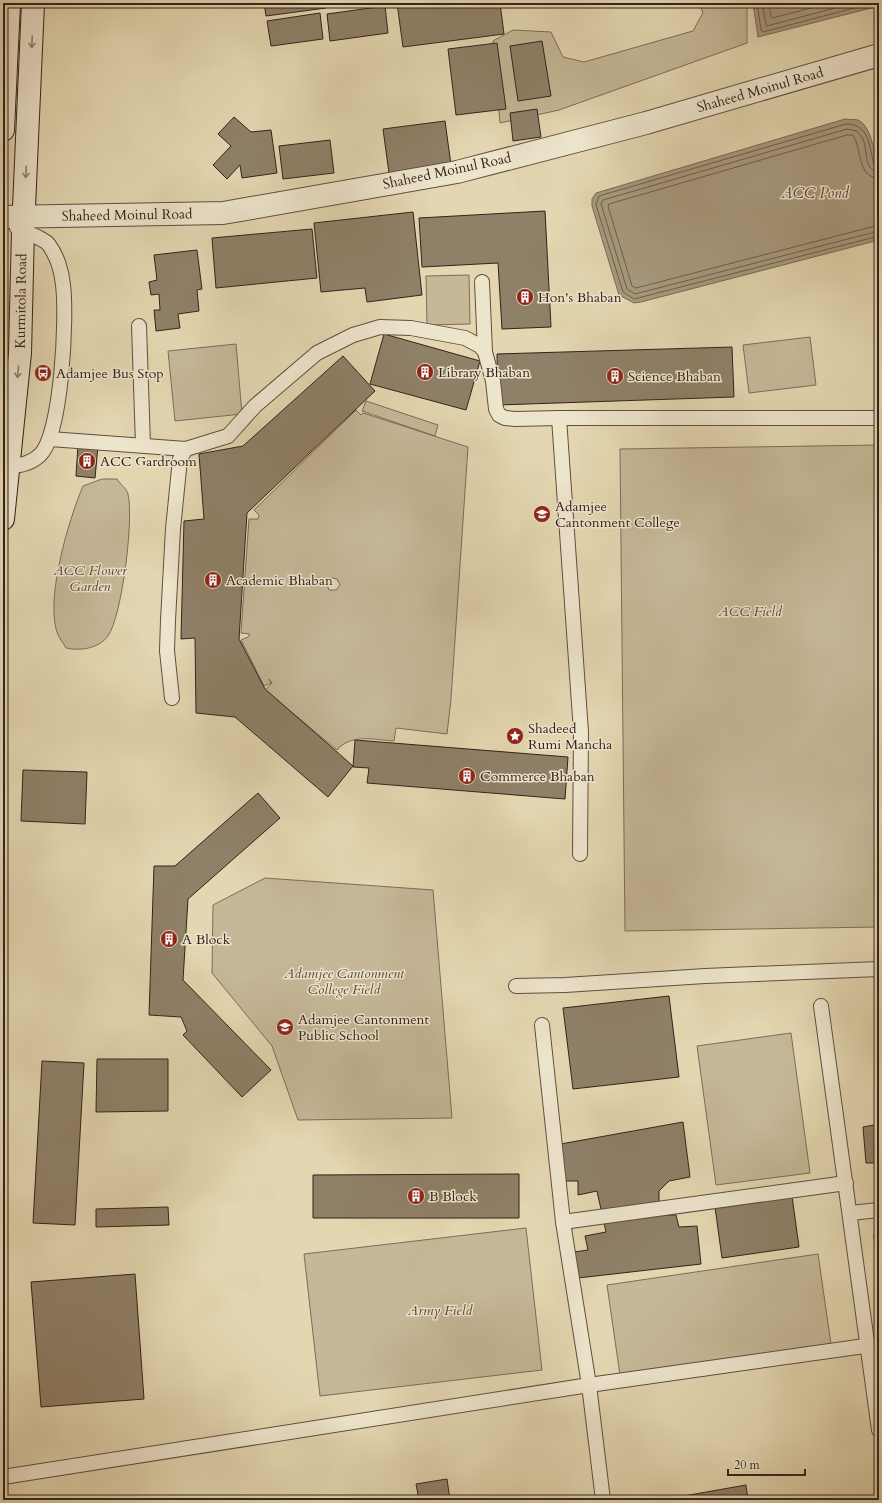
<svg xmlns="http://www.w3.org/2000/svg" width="882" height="1503" font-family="Cardo,serif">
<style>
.green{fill:#c5b797;stroke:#7c6c59;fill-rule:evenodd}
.water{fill:#a7997d;stroke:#796956}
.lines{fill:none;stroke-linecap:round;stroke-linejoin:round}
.shore{stroke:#6d5e4c;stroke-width:1}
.building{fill:#8f8068;stroke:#33221b}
.service-casing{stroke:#5f4f40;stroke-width:16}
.minor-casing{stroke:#5f4f40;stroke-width:24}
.secondary-casing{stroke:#33221b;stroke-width:24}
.service{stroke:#ede4cc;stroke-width:14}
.minor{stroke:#ede4cc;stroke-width:22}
.secondary{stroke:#ede4cc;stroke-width:22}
.oneway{stroke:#908374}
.labels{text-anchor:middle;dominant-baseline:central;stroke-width:3;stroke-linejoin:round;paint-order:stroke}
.street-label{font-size:14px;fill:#33221b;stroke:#ede4cc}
.poi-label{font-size:14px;fill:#33221b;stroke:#ede4cc;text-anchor:start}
.park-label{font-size:14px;font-style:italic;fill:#58473a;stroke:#ede4cc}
.water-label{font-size:15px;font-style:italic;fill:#564638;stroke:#ede4cc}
</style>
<rect width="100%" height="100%" fill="#e3d6b0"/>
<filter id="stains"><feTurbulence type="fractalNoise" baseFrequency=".005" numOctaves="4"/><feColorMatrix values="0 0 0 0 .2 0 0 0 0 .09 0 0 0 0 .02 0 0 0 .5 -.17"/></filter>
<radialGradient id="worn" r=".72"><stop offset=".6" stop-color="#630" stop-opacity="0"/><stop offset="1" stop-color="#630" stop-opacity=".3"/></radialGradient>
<!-- green -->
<g class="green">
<path d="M699,3h48v40l-188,67 -59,13 -7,-82 20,-11 38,2 12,25 21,5 109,-31 10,-18z"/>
<path d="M469,275l1,49 -43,1 -1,-49z"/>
<path d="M810,337l6,48 -67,8 -6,-48z"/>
<path d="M236,344l6,70 -67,7 -7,-70z"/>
<path d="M366,401l72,24 -3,11 -73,-25z"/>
<path d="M356,410l5,5 2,-2 105,34 -17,252 -4,35 -51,-6 -2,13c-20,-1 -42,-8 -57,9l-72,-60 7,-7 -3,-4 2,4 -7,3 -23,-46 7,-3 2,-3 -9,-1 8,-114h9l1,-4 -5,-5zM331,578l6,1 3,6 -4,5h-7l-2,-6z"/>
<path d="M879,445v482l-254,4 -5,-482z"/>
<path d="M102,479h15c3,5 10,10 11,15 6,25 -6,122 -20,142 -10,13 -28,15 -42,12 -3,-5 -6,-9 -8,-13 -14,-34 11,-116 25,-149z"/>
<path d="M265,878l168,12 19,228 -154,2 -26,-74 -60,-73 1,-68z"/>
<path d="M791,1033l19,140 -94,12 -19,-139z"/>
<path d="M526,1228l16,142 -222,26 -16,-142z"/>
<path d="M818,1254l14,97 -211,31 -14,-97z"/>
</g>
<!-- water -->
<g class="water">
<path d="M753,3h126v3l-121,31z"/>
<path d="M845,119c4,1 9,0 13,1 24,10 21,96 21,120l-238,62 -7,1 -15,-8 -27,-89v-7l4,-6z"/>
</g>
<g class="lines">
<!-- shore -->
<g class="shore">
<path d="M757,3l4,27 2,2 110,-29"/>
<path d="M762,3l4,21 1,2 87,-23"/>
<path d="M769,3l2,14 1,1 58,-15"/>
<path d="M879,167l-5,-2c-5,-19 -4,-41 -28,-41l-247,72 -3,9 27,87 11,7 245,-63"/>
<path d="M879,172c-16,-1 -11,-22 -16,-33 -2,-3 -4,-5 -6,-8l-10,-2 -244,71 -2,4 26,85 8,5 244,-63"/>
<path d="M879,178c-22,0 -17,-29 -26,-43h-6l-238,69 -1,2 24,80 4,2 243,-63"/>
</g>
</g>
<!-- building -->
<g class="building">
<path d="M264,3h61l1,5 -60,8z"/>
<path d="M397,3h103l4,31 -101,13z"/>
<path d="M385,6l3,27 -58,8 -3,-27z"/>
<path d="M320,13l3,26 -52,7 -4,-25z"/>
<path d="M542,41l9,55 -33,5 -8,-55z"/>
<path d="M497,43l9,66 -50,6 -8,-66z"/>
<path d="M537,109l4,28 -28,4 -3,-28z"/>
<path d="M234,117l17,15 20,-2 6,43 -35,5 -2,-13 -13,14 -14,-14 18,-19 -13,-12z"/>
<path d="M445,121l6,44 -62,8 -6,-44z"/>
<path d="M330,140l4,33 -51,6 -4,-33z"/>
<path d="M545,211l6,116 -49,2 -4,-66 -76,4 -3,-49z"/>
<path d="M413,212l9,83 -55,7 -2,-14 -44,4 -7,-69z"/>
<path d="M312,229l5,49 -101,10 -4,-50z"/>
<path d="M197,250l5,39 -5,1 2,21 -21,3 2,14 -24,3 -2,-21h6l-1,-16 -8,1 -2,-13 8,-2 -3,-25z"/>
<path d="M384,334l96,27 -14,49 -96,-26z"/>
<path d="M732,347l2,50 -236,8 -1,-51z"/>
<path d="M343,356l32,35 -128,122 -8,126 26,50 88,77 -25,31 -93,-80 -39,-4 -1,-75 -14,1 3,-118 20,-2 -5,-65 44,-8z"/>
<path d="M78,445l20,1 -3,32 -19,-2z"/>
<path d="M355,740l213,17 -3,42 -198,-16 2,-15 -16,-1z"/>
<path d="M23,770l64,2 -2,52 -64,-3z"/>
<path d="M258,793l22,25 -92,81 -5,81 88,90 -29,27 -59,-62 4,-4 -6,-14 -32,-2 5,-149h21z"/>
<path d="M669,996l10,81 -106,12 -10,-81z"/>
<path d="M97,1059h71v52l-72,1z"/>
<path d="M42,1061l42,2 -9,162 -42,-2z"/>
<path d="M683,1122l7,55 -21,4 -10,10v24h17l3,12 18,-1 4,38 -132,15 -2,-26 21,-3 -3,-14 21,-4 -9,-41 -19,4v-14h-19l-4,-36z"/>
<path d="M879,1124v39h-13l-3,-36z"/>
<path d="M519,1174v44h-206v-43z"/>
<path d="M792,1196l7,51 -77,11 -7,-51z"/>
<path d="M168,1207l1,18 -73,2v-18z"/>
<path d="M879,1234v27h-3l-2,-26z"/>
<path d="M135,1274l9,125 -103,8 -10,-125z"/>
<path d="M447,1479l3,21h-31l-3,-16z"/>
<path d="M746,1485l2,15h-87z"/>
</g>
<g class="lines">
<!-- service casing -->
<g class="service-casing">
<g id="service">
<path d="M482,282l3,70"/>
<path d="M139,326l4,119"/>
<path d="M50,439l136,10"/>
<path d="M3,467c14,-1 26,-2 37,-12 22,-21 27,-139 23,-170 -1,-13 -6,-29 -14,-40 -4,-6 -24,-13 -32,-17"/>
<path d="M172,698l-5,-47 1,-31 5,-91 7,-70 6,-10 42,-13 27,-30 62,-53 36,-18 27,-8 31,1 54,10 15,8 5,6 8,29 3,28 3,6 6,3 10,1 44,-1"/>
<path d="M580,854l1,-122 -22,-314h320"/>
<path d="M516,986l49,-1 140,-9 174,-7"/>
<path d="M821,1006l58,424"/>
<path d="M542,1025l21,197 26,163 14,115"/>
<path d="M850,1213l29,-3"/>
<path d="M563,1222l283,-39"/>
<path d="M3,1477l586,-92 290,-41"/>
</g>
</g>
<!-- minor casing -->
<g class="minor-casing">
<path id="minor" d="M3,217l220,-4 234,-41 189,-49 233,-68"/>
</g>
<!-- secondary casing -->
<g class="secondary-casing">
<g id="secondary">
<path d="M3,130l6,-127"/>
<path d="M3,519l17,-166 3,-123 10,-227"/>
</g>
</g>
<!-- service -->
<use href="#service" class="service"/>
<!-- minor -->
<use href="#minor" class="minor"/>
<!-- secondary -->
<use href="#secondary" class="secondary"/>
</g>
<!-- one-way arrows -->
<defs><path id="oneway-shaft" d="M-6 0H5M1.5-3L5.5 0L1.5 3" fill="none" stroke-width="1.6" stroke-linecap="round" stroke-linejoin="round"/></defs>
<g class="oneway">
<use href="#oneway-shaft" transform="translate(32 42) rotate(92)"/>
<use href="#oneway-shaft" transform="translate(26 172) rotate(92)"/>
<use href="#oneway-shaft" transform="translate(18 372) rotate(96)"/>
</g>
<!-- icons -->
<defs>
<g id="building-disc" transform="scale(0.9)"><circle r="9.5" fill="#8f2418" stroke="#ede4cc"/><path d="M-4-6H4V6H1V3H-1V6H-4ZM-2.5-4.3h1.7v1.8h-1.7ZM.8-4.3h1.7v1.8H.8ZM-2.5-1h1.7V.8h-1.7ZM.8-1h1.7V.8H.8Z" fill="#fff"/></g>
<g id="bus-disc" transform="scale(0.9)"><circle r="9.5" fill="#8f2418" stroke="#ede4cc"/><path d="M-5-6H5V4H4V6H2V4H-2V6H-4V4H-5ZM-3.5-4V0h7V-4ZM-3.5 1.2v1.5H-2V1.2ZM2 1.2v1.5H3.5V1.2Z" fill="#fff"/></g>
<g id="university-disc" transform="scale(0.9)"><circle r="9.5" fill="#8f2418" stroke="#ede4cc"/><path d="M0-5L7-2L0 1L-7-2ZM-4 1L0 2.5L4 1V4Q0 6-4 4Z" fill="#fff"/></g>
<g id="sight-disc" transform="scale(0.9)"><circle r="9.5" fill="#8f2418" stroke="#ede4cc"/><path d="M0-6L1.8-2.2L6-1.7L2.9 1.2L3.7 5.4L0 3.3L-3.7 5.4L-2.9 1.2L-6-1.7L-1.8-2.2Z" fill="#fff"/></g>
<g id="school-disc" transform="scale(0.9)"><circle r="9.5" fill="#8f2418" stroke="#ede4cc"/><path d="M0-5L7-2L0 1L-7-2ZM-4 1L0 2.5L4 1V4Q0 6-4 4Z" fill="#fff"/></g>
</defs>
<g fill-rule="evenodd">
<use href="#building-disc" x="525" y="297"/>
<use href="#building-disc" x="425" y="372"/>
<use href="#bus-disc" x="43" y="373"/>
<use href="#building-disc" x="615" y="376"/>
<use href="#building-disc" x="87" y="461"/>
<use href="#university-disc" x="542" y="514"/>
<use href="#building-disc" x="213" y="580"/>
<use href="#sight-disc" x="515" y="736"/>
<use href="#building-disc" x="467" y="776"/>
<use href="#building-disc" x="169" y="939"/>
<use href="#school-disc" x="285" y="1027"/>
<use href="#building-disc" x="416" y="1196"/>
</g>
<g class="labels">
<!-- street labels -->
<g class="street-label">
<text transform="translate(760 90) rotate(-16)">Shaheed Moinul Road</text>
<text transform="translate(447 171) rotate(-12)">Shaheed Moinul Road</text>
<text transform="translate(127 215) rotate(-1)">Shaheed Moinul Road</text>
<text transform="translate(21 301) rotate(-89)">Kurmitola Road</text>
</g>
<!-- poi labels -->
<g class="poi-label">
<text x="538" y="297">Hon's Bhaban</text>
<text x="438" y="372">Library Bhaban</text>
<text x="56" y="373">Adamjee Bus Stop</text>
<text x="628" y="376">Science Bhaban</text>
<text x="100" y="461">ACC Gardroom</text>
<text x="555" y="506">Adamjee<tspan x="555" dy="16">Cantonment College</tspan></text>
<text x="226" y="580">Academic Bhaban</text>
<text x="528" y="728">Shadeed<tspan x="528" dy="16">Rumi Mancha</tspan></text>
<text x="480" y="776">Commerce Bhaban</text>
<text x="182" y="939">A Block</text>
<text x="298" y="1019">Adamjee Cantonment<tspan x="298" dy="16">Public School</tspan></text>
<text x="429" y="1196">B Block</text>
</g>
<!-- park labels -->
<g class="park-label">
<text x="90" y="570">ACC Flower<tspan x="90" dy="16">Garden</tspan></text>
<text x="750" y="611">ACC Field</text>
<text x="344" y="973">Adamjee Cantonment<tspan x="344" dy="16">College Field</tspan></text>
<text x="440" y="1310">Army Field</text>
</g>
<!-- water labels -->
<g class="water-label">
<text x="815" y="193">ACC Pond</text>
</g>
</g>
<!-- margin -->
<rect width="882" height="1503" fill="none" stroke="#e3d6b0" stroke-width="16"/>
<rect x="4" y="4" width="874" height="1495" fill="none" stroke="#33221b" stroke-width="2"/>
<rect x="8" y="8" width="866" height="1487" fill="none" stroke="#33221b"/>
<!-- scale -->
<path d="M728 1469v6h77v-6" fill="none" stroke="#33221b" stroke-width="2"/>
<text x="734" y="1469" font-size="12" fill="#33221b" stroke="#ede4cc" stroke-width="3" paint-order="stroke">20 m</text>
<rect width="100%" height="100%" filter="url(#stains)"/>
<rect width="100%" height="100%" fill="url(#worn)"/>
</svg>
